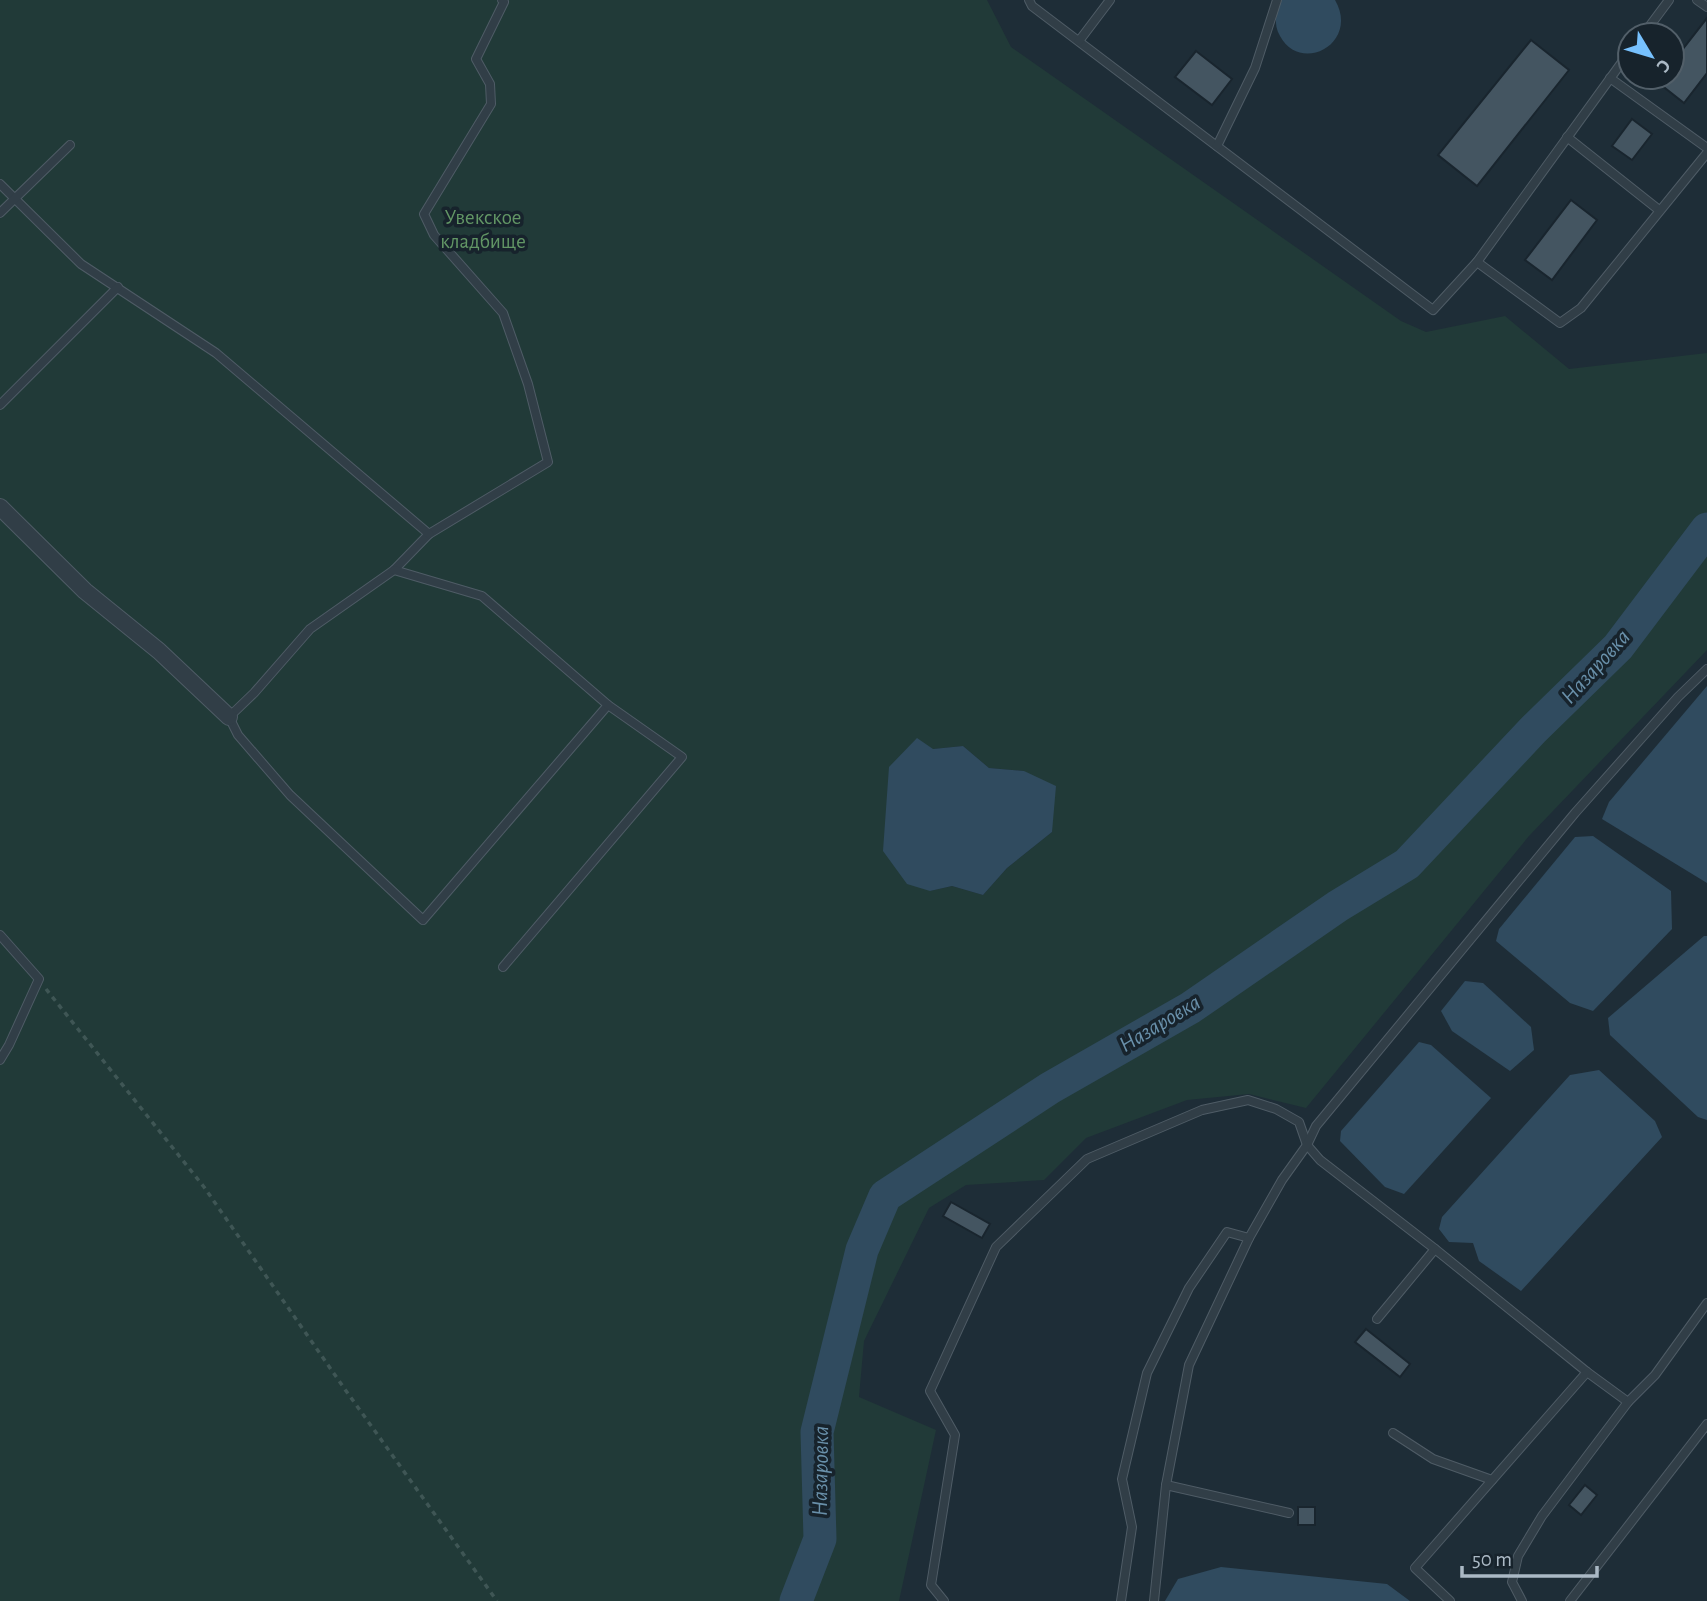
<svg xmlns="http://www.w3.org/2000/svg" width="1707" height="1601" font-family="'Alegreya Sans',sans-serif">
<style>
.green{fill:#213a38;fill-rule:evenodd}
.water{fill:#304b5f}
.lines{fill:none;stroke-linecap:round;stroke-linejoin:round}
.river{stroke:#304b5f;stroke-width:33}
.building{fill:#445561;stroke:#19252e;stroke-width:2}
.lane-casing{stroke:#4f5c66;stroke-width:10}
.street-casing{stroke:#4f5c66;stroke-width:18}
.path{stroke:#3f5655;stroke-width:3.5;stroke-dasharray:5 5;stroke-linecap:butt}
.lane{stroke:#313e47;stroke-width:8}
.street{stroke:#313e47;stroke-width:16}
.labels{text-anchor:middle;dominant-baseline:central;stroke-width:7;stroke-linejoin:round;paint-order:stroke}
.park-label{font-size:21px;fill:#629665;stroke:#17232c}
.water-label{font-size:23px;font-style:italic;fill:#6990aa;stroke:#17232c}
</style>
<rect width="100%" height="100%" fill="#1e2d37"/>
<!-- green -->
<path class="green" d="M0,0h987l24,47 390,274 25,11 79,-16 64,53 138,-16v297l-178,186 -223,272 -57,-14 -62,6 -101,38 -42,42 -78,5 -37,23 -65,133 -5,56 77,33 -37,171h-899zM963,746l26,22 35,3 28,61 -45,36 -24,27 -31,-9 -22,5 3,-142z"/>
<!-- water -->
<g class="water">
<path d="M1282,0h53c25,43 -34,75 -55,36 -7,-12 -4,-24 2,-36z"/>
<path d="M1707,686v197l-105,-64 7,-17z"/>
<path d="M917,738l16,11 30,-3 26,22 35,3 32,15 -4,46 -45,36 -24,27 -31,-9 -22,5 -23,-7 -24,-33 6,-84z"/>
<path d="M1593,836l78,55 1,38 -79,82 -23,-8 -74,-62 3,-12 76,-92z"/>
<path d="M1704,936h3v184l-9,-3 -88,-82 -2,-17z"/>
<path d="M1465,981l18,2 48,44 3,23 -24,21 -58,-40 -11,-20z"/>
<path d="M1419,1042l12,3 60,53 -87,96 -19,-7 -45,-46 1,-10z"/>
<path d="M1599,1070l56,51 7,16 -141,154 -42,-30 -6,-18 -24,-1 -10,-13 3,-12 128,-142z"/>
<path d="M1221,1567l166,17 23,17h-245l13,-22z"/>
</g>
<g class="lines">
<!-- river -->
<path class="river" d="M796,1601l24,-62 -3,-107 45,-182 23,-54 165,-108 140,-80 148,-102 69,-42 126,-134 85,-83 89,-118"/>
</g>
<!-- building -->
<g class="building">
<path d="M1707,18v55l-23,30 -33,-26h21v-14z"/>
<path d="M1531,40l38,30 -92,116 -39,-31z"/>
<path d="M1196,51l36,28 -20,26 -37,-28z"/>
<path d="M1632,119l20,15 -20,26 -20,-14z"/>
<path d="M1571,200l26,20 -45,60 -27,-20z"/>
<path d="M951,1202l39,22 -8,14 -39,-22z"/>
<path d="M1366,1329l44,35 -10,13 -45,-35z"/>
<path d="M1585,1485l12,10 -16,20 -12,-10z"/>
<rect x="1298" y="1507" width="17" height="18"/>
</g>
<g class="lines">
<!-- lane casing -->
<g class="lane-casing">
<g id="lane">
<path d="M502,0l2,2 -28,57 14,25 1,20 -67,110 10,21 69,78 25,71 20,78 -119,72 -35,36 -84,59 -56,64 -25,24 9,18 52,60 133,125 185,-215"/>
<path d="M1029,0l3,6 401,304 44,-48 153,-211"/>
<path d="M1697,0l10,7"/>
<path d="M1643,35l26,-35"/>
<path d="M1079,41l31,-41"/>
<path d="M1610,78l97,70"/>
<path d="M1567,137l92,73"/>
<path d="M1217,146l38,-78 22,-68"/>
<path d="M0,184l81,80 135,89 213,181"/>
<path d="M0,213l70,-68"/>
<path d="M1477,262l83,61 21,-15 126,-155"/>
<path d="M0,405l118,-118"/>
<path d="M394,570l88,26 126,109 74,52 -179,210"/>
<path d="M0,935l39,44 -30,66 -9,15"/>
<path d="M1377,1319l58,-70"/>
<path d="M1393,1433l40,26 59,21"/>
<path d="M1166,1485l123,28"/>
<path d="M944,1601l-13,-16 24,-150 -25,-44 66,-144 91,-88 115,-49 46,-10 28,9 23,13 8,23 13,15 115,89 152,123 41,30"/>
<path d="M1121,1601l11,-74 -10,-48 25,-106 42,-85 38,-56 22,6"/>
<path d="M1154,1601l12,-116 23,-120 60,-127 33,-58 25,-35 9,-19 259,-313 103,-116 29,-28"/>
<path d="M1450,1601l-35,-33 172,-196"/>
<path d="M1522,1601l-10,-19 6,-26 24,-40 86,-114 27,-27 52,-72"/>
<path d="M1570,1601l137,-177"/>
</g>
</g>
<!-- street casing -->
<g class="street-casing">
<path id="street" d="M0,507l85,84 74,60 70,66"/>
</g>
<!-- path -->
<path class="path" d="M46,989l158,198 140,201 153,213"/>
<!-- lane -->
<use href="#lane" class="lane"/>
<!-- street -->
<use href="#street" class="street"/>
</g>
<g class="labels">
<!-- park labels -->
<g class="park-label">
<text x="483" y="217">Увекское<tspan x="483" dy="24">кладбище</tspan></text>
</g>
<!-- water labels -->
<g class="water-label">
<text transform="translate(1596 667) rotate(-48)">Назаровка</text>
<text transform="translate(1160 1024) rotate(-31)">Назаровка</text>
<text transform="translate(821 1471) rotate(-89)">Назаровка</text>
</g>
</g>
<!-- north arrow -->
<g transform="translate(1651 56) rotate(128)"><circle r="33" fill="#17232c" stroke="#525f69" stroke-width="2"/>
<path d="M0-5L12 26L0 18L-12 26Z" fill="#77c1fe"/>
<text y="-10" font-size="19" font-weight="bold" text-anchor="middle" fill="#abb9c5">С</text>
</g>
<!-- scale -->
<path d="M1462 1566v10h135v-10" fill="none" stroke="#abb9c5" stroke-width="3.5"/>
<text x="1472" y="1566" font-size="21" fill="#abb9c5" stroke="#17232c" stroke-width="5" paint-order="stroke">50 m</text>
</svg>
